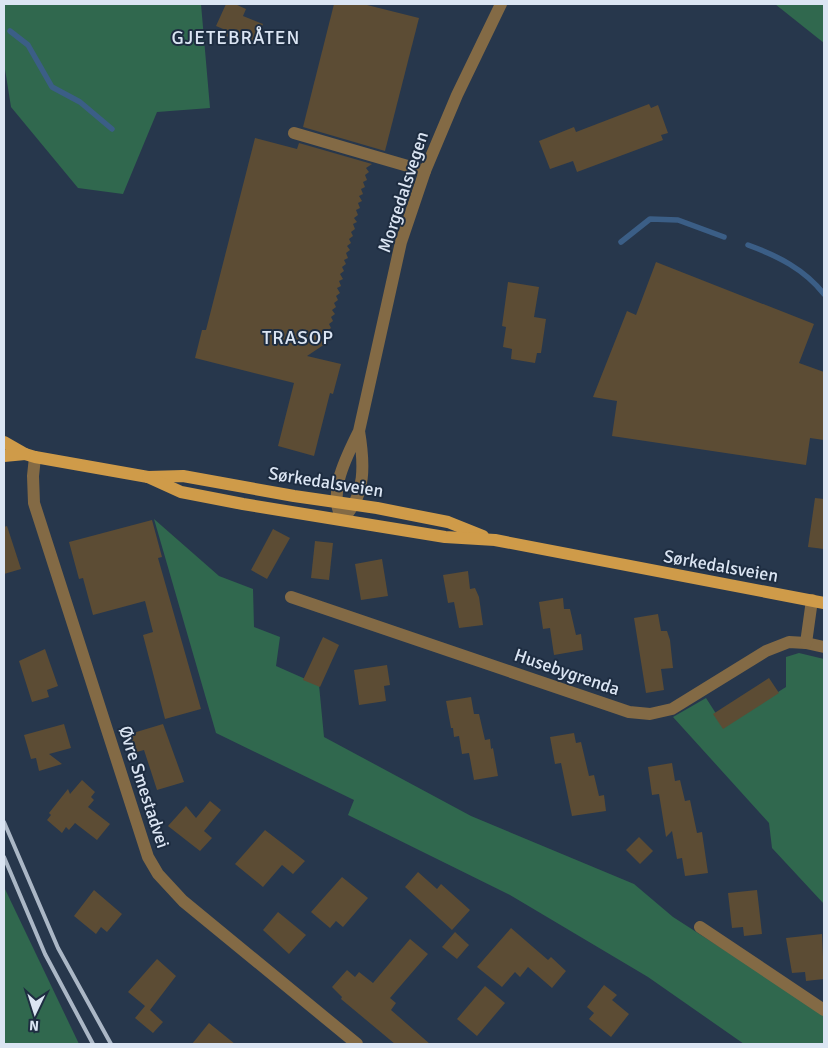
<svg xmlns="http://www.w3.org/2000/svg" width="828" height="1048" font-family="Signika,sans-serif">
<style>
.green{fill:#30684e}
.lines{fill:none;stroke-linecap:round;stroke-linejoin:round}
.stream{stroke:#3b5e86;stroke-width:5.5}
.building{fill:#5c4c34}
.minor{stroke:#836a45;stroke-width:12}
.major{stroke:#cf9b49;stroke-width:12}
.rail{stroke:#abb7c6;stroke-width:4}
.labels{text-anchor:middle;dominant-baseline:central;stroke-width:4;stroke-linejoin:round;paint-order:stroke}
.street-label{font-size:18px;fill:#dbe5f3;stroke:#1e2d41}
.neighbourhood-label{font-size:19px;letter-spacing:1px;fill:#dbe5f3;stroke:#1e2d41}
</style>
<rect width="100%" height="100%" fill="#27374c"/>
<!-- green -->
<g class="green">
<path d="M4,4h197l9,104 -53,4 -34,82 -45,-6 -67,-81 -7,-44z"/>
<path d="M775,4h49v39z"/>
<path d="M154,519l65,57 34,13 1,38 26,10 -4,29 43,19 5,52 147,79 163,68 39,33 151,97v30h-80l-96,-67 -138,-82 -162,-80 6,-15 -138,-67z"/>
<path d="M799,653l25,6v245l-52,-56 -3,-25 -96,-106 33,-19 18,28 62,-39v-30z"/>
<path d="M4,887l75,157h-75z"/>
</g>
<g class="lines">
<!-- stream -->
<g class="stream">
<path d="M10,31l18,14 24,42 28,15 32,27"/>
<path d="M621,242l29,-23 28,1 46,17"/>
<path d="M748,245c30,11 56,24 76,49"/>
</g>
</g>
<!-- building -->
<g class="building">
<path d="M226,4h9l11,5 -3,7 20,8 -8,18 -13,-5 -2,4 -14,-5 2,-5 -12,-5z"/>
<path d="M334,4h29l56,14 -34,133 -82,-24z"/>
<path d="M649,104l2,4 7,-3 10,28 -7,2 2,5 -86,32 -4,-11 -23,8 -11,-28 35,-14 2,5z"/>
<path d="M255,138l42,11 2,-6 73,21 -6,4 3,4 -4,3 2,5 -4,2 2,5 -4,2 2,5 -4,2 3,5 -4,2 2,5 -4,2 2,5 -4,3 3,4 -4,2 2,5 -4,3 2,4 -4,3 2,4 -4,3 3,4 -4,3 2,5 -4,2 2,4 -4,3 2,4 -4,3 3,5 -4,2 2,5 -4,2 3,5 -4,3 2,4 -4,3 2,4 -4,3 3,4 -4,3 2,4 -4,3 2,4 -4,3 3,4 -5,3 3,4 -21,14 34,8 -8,30 -3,-1 -16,63 -36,-10 16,-63 -99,-25 7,-28h4z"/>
<path d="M656,262l158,62 -15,39 25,9v68l-14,-2 -4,27 -194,-29 5,-35 -24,-4 34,-86 9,4z"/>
<path d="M508,282l31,5 -5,30 12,2 -5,34h-4l-2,10 -24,-4 1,-10 -9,-2 3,-20 -4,-1z"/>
<path d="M815,498l9,1v50l-16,-2z"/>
<path d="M152,520l10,37 -4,1 43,151 -36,10 -22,-84 10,-3 -8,-31 -52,14 -10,-37 -4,1 -10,-37z"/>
<path d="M7,526l14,43 -17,5v-47z"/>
<path d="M273,529l17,9 -23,41 -16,-9z"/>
<path d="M315,541l18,2 -4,37 -18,-2z"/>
<path d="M382,559l6,37 -27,4 -6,-36z"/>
<path d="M468,571l2,18 5,-1 4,9 4,28 -24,3 -5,-26 -6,1 -5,-28z"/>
<path d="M563,598l1,11h6l6,26 5,-1 2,16 -29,5 -4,-27 -7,1 -4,-27z"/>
<path d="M658,614l3,17h6l3,9 3,28 -12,1 3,21 -18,3 -12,-75z"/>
<path d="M323,637l16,8 -19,42 -17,-7z"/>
<path d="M45,649l13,37 -11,4 2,7 -17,5 -13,-41z"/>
<path d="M387,665l3,20 -6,1 2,15 -27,4 -5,-35z"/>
<path d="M769,678l10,15 -56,36 -10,-15z"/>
<path d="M471,697l3,17h5l6,26 5,-1 1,10 2,-1 5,28 -24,4 -5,-27 -7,1 -3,-18 -5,1 -1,-9h-2l-5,-27z"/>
<path d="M64,724l7,24 -22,6 13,10 -23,7 -3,-13 -5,1 -7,-24z"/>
<path d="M163,724l21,58 -27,8 -13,-40 -15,4 -6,-18z"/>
<path d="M574,733l2,10 5,-1 8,34 5,-1 5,21 5,-1 2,16 -34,5 -11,-53 -6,1 -5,-27z"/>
<path d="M672,763l3,18 5,-1 5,21 5,-1 7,33 5,-1 6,41 -23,3 -3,-18 -5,1 -5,-28 -6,6 -7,-43 -7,1 -4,-28z"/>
<path d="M82,780l13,12 -4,5 3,3 -6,7 22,17 -13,16 -22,-17 -6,7 -3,-3 -4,6 -15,-13 4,-5 -2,-2 19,-24 2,5z"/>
<path d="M210,801l11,9 -17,21 8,7 -12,13 -32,-25 18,-20 10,12z"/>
<path d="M265,830l40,31 -12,13 -11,-9 -19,22 -28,-23z"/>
<path d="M639,837l14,14 -13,13 -14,-14z"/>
<path d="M418,872l19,17 4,-5 29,26 -18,20 -47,-43z"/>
<path d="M342,877l26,21 -25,29 -7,-6 -6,7 -19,-16z"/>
<path d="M94,890l28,24 -15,18 -6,-5 -5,7 -22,-18z"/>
<path d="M757,890l5,44 -18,2 -1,-9 -11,1 -4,-35z"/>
<path d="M278,912l28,23 -17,19 -26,-24z"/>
<path d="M511,928l37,32 3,-3 15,14 -14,17 -24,-21 -8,10 -5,-5 -13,15 -25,-20z"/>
<path d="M455,932l14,13 -12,14 -15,-12z"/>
<path d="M822,934l2,45 -18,2 -1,-9 -13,1 -6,-35z"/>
<path d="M410,939l18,15 -38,44 6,5 -5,7 39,34h-35l-54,-45 1,-2 -10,-10 15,-17 8,7 4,-5 14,11z"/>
<path d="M157,959l19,17 -26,34 13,12 -10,11 -18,-15 10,-12 -17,-14z"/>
<path d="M604,985l13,10 -5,5 17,14 -18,23 -22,-18 5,-6 -7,-6z"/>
<path d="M485,986l20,17 -28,33 -20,-17z"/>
<path d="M209,1023l26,21h-43z"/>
</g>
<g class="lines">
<!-- minor -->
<g class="minor">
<path d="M294,133l131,38"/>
<path d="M359,431c5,30 8,66 -17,88 -15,-27 5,-63 17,-88l42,-189 24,-71 32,-76 44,-91"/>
<path d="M35,457l-2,19 1,27 114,354 10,17 25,27 174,143"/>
<path d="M291,597l338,115 21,2 22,-5 94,-58 23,-9 17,1 18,4"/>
<path d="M806,643l6,-43"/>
<path d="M700,927l124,83"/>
</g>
<!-- major -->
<g class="major">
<path d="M4,442l21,12 10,3 113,20 35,-1 111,20 83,12 71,14 35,14"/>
<path d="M4,456l21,-2"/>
<path d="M148,477l33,15 62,12 202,33 50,3 329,63"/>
</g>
<!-- rail -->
<g class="rail">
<path d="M4,822l54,126 53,96"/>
<path d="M4,857l41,97 48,90"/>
</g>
</g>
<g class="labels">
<!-- street labels -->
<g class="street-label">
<text transform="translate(403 192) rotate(-72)">Morgedalsvegen</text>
<text transform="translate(326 482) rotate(9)">Sørkedalsveien</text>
<text transform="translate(721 566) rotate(10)">Sørkedalsveien</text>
<text transform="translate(567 672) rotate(19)">Husebygrenda</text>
<text transform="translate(144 787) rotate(72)">Øvre Smestadvei</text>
</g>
<!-- neighbourhood labels -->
<g class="neighbourhood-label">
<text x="236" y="38">GJETEBRÅTEN</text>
<text x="298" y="338">TRASOP</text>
</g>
</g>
<!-- border -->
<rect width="828" height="1048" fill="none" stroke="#dbe5f3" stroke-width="10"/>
<!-- north arrow -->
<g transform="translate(35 1013) rotate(184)" stroke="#1e2d41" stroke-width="4" paint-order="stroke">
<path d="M0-4L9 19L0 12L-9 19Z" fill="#dbe5f3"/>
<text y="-8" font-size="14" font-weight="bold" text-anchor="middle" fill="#dbe5f3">N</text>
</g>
</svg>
